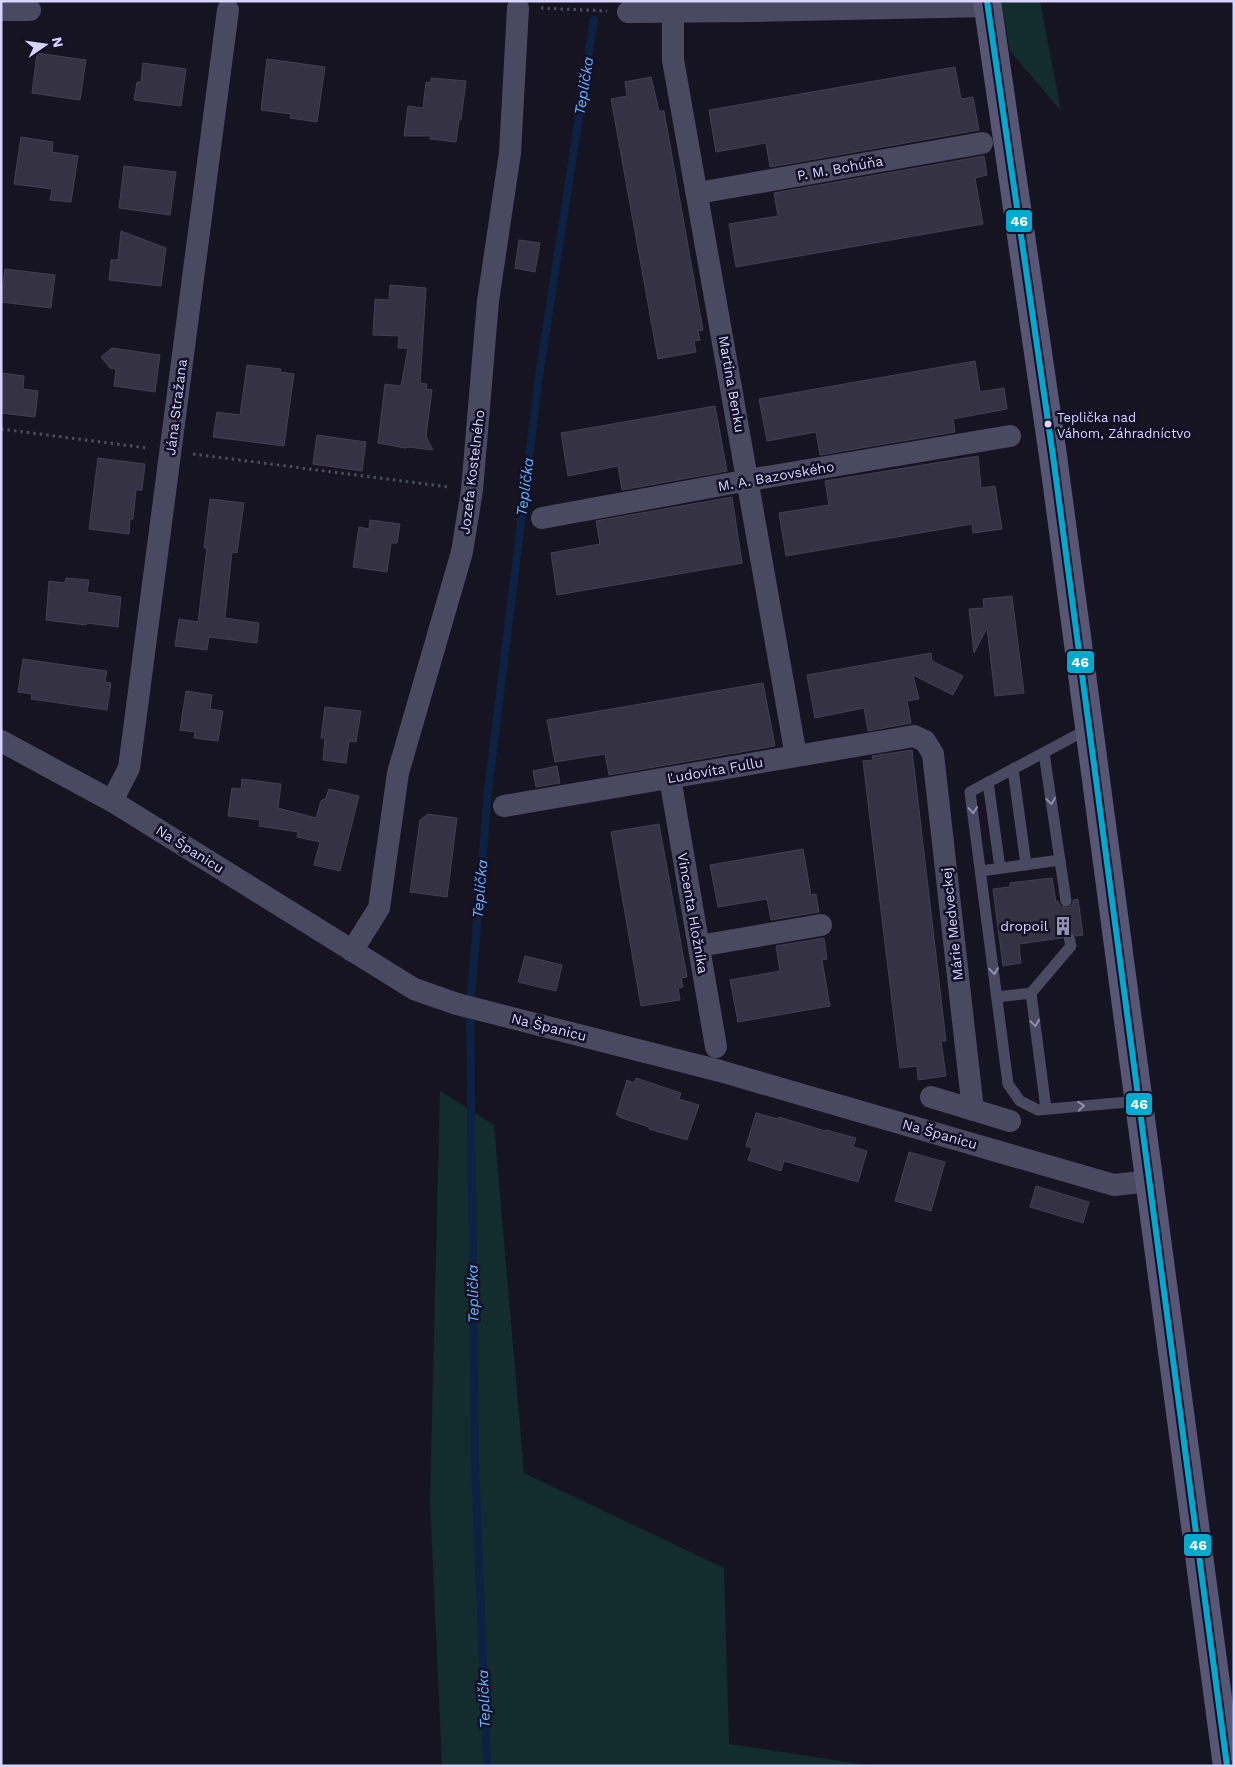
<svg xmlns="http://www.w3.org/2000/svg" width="1235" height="1767" font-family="'Work Sans',sans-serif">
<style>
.green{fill:#132c2d}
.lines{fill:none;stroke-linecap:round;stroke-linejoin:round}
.stream{stroke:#0d2144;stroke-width:8}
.building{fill:#343243;stroke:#433f54}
.path{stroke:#44505f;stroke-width:3;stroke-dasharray:2.5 4;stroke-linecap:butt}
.lane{stroke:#4a4962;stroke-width:11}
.street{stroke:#4a4962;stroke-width:22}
.secondary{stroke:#575674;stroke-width:28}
.bus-1-casing{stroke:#130f26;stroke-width:10}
.bus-1{stroke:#00a9ce;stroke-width:6}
.oneway{stroke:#928eb0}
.bus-dot{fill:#d9d4ff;stroke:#130f26;stroke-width:2}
.labels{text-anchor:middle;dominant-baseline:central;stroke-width:5;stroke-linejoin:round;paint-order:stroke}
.bus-label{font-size:13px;fill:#d9d4ff;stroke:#130f26;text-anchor:start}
.street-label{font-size:14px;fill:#d9d4ff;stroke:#130f26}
.poi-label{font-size:14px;fill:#d9d4ff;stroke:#130f26;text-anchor:end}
.water-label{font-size:15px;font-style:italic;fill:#62b6ff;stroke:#130f26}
.line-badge{stroke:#130f26;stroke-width:2}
.badge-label{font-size:14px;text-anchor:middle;font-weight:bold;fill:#fff}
</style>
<rect width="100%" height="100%" fill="#161421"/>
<!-- green -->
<g class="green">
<path d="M1001,1h39l21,110 -51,-60z"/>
<path d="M440,1091l54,34 30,348 200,95 5,176 144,22h-431l-12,-266z"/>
</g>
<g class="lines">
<!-- stream -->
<path class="stream" d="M487,1766l-12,-304 -5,-454 18,-217 51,-415 55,-356"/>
</g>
<!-- building -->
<g class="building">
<path d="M37,53l49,7 -6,40 -48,-7z"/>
<path d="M267,59l58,8 -8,55 -27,-4 1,-4 -30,-4z"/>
<path d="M143,63l43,6 -5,37 -47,-6 3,-18h4z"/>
<path d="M955,67l6,32 12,-2 6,33 -209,37 -4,-24 -50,9 -7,-42z"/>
<path d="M651,77l8,34h5l39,219 -5,1 2,9 -6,1 2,11 -38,7 -47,-260 16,-3 -2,-14z"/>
<path d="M431,78l35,3 -5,39h-2l-3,22 -26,-3 1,-3h-27l4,-30 15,2 3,-26 5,1z"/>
<path d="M21,137l32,5 -1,10 26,4 -7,46 -21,-2 2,-11 -38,-5z"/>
<path d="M984,156l3,19 -12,3 8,46 -247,43 -7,-43 49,-8 -4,-23z"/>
<path d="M124,166l52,6 -6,43 -51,-7z"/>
<path d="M121,231l45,17 -5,38 -52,-6 2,-20h7z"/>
<path d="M519,240l21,3 -5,29 -20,-4z"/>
<path d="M5,269l50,6 -4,33 -50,-6z"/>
<path d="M390,285l36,3 -6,95 7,1 -1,5 6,1 -6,46 7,14 -25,-3 -3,1 -27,-5 7,-59 16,2 7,-38h-10l1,-12 -26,-1 2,-36 14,1z"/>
<path d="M112,348l48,7 -5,37 -41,-6 2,-17 -6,-1 -9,-11z"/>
<path d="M975,361l5,31 24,-4 3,21 -54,10 2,13 -135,23 -4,-23 -49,9 -8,-42z"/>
<path d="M247,365l34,4 -1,3 14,2 -10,72 -71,-9 4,-25 23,3z"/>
<path d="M1,373l23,3 -1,13 15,2 -3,26 -34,-4z"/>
<path d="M715,406l12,65 -105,19 -4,-24 -50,10 -7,-43z"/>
<path d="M317,435l49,7 -4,29 -49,-7z"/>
<path d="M978,456l3,32 14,-2 7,43 -29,4 -1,-9 -186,32 -7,-43 50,-8 -4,-24z"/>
<path d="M98,458l47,6 -3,26h-6l-3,29h-3l-1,15 -40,-5z"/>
<path d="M732,497l10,66 -185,32 -6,-42 49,-9 -4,-23z"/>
<path d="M210,499l34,4 -7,50 -5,-1 -7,66 34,5 -2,20 -48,-6 -2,13 -32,-4 4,-27 19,3 9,-74h-3z"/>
<path d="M370,520l30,4 -3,19h-6l-4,29 -34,-5 6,-40 10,2z"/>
<path d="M66,578l23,2 -2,12 34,5 -3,30 -31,-4 -1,2 -40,-5 3,-39 16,2z"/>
<path d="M1012,596l12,97 -29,3 -8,-68 -13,25 -5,-44 15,-1 -1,-9z"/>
<path d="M931,653l1,8 31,15 -10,19 -40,-20 6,24 -12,2 4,22 -43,8 -4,-23 -49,10 -8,-43z"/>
<path d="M23,659l84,12 -2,11 6,1 -4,27 -76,-11 1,-5 -14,-2z"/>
<path d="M763,683l12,63 -166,29 -4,-21 -50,8 -8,-42z"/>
<path d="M186,691l26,4 -2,14 13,2 -5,30 -24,-3 1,-6 -15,-2z"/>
<path d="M325,707l36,4 -5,31 -7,-1 -3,22 -23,-3 2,-22h-4z"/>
<path d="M912,750l34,291h-5l5,35 -28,4 -1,-14 -17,2 -37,-307 10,-1 -1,-4z"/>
<path d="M557,766l3,17 -24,4 -3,-16z"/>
<path d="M242,779l39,5 -3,24 38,10 5,-17 5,-3 3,-9 30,7 -19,75 -26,-6 6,-23 -23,-5 1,-5 -39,-6 1,-6 -32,-4 4,-28 9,1z"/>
<path d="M428,814l29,4 -10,79 -37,-5 10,-72z"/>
<path d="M659,824l28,153 -6,1 2,9 -5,1 2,12 -39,6 -30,-174z"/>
<path d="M803,849l8,46 5,-1 3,18 -48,8 -4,-21 -49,8 -8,-42z"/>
<path d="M1052,878l4,24 2,-1 2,5 8,2 5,-4v-4l5,-1 5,36 -7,1 -2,-4 -6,-2 -4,2 -2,6 -43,6 2,19 -18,3 -10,-77 17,-2v-4z"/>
<path d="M824,938l3,21 -5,1 8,46 -92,16 -8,-42 50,-9 -4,-25z"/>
<path d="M525,956l37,9 -6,26 -38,-9z"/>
<path d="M636,1078l45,15 -2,6 20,6 -12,35 -38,-11v-2l-30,-10 1,-2h-4l11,-35 7,3z"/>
<path d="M756,1113l22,6 1,-2 46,14 1,-1 30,8 -3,9 14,4 -9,31 -74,-21 -3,10 -33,-11 4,-12 -6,-2z"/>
<path d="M909,1152l36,10 -14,49 -36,-10z"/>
<path d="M1036,1186l53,16 -6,21 -53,-16z"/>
</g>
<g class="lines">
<!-- path -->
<g class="path">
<path d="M541,8l66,3"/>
<path d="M1,429l146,19"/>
<path d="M193,454l256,33"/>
</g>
<!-- lane -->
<g class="lane">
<path d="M1088,729l-118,63 38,292 12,17 18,9 101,-9"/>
<path d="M1044,753l22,148"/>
<path d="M1013,769l13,96"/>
<path d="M988,782l12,86"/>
<path d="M981,871l79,-11"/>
<path d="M997,997l34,-4"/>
<path d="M1046,1109l-15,-116 40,-47 -2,-9"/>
</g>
<!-- street -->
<g class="street">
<path d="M1,10h29"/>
<path d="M628,12l126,-1 234,-5"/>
<path d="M673,12v48l123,696"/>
<path d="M698,193l284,-50"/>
<path d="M542,518l207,-38 261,-44"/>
<path d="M1,741l111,60 302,188 43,15 263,67 394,114 36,-4"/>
<path d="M670,778l46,269"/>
<path d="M112,801l17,-33 99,-758"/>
<path d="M504,806l410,-70 11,5 8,13 40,356"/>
<path d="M699,946l122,-21"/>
<path d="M352,951l27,-43 19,-135 64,-221 10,-62 16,-189 22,-148 8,-145"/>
<path d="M931,1097l79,24"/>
</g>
<!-- secondary -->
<path class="secondary" d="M987,1l66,455 174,1310"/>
<!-- bus-1 casing -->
<g class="bus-1-casing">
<path id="bus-1" d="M987,1l66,455 174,1310"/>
</g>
<!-- bus-1 -->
<use href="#bus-1" class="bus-1"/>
</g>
<!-- one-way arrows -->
<defs><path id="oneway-chevron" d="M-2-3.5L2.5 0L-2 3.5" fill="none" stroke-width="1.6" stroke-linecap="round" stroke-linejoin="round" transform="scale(1.25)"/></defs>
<g class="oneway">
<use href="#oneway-chevron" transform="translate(1051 801) rotate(82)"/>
<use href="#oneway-chevron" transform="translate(973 810) rotate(83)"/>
<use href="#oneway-chevron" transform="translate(994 971) rotate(83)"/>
<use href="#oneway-chevron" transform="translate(1035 1023) rotate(82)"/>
<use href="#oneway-chevron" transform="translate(1081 1106) rotate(-5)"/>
</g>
<!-- icons -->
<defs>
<g id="building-bare" transform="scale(1.5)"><path d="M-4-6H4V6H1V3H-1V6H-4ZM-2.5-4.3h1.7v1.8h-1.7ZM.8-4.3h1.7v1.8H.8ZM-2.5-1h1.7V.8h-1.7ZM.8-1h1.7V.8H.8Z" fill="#9591b1" stroke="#130f26" stroke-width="2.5" paint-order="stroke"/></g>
</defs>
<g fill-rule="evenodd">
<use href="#building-bare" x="1063" y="926"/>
</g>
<!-- markers -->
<circle class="bus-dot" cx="1048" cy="424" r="4.5"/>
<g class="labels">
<!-- bus labels -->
<g class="bus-label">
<text x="1057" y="417">Teplička nad<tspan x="1057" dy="16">Váhom, Záhradníctvo</tspan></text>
</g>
<!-- street labels -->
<g class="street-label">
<text transform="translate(840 168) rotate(-10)">P. M. Bohúňa</text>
<text transform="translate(732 384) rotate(80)">Martina Benku</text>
<text transform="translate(176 407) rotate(-83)">Jána Stražana</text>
<text transform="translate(472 472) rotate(-83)">Jozefa Kostelného</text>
<text transform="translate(776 476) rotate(-10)">M. A. Bazovského</text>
<text transform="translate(715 770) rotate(-10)">Ľudovíta Fullu</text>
<text transform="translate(190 849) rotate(32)">Na Španicu</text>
<text transform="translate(693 913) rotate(80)">Vincenta Hložníka</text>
<text transform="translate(952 924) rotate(-96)">Márie Medveckej</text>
<text transform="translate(549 1027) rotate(14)">Na Španicu</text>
<text transform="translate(940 1134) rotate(16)">Na Španicu</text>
</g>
<!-- poi labels -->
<g class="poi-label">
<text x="1048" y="926">dropoil</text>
</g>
<!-- water labels -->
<g class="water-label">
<text transform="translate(584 86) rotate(-81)">Teplička</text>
<text transform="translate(525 487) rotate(-83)">Teplička</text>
<text transform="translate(480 889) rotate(-85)">Teplička</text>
<text transform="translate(473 1294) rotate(-91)">Teplička</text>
<text transform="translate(484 1699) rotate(-92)">Teplička</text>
</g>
</g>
<g class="line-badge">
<rect x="1005" y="209" width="28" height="24" rx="5" fill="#00a9ce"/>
<rect x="1066" y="650" width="29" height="24" rx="5" fill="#00a9ce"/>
<rect x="1125" y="1092" width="28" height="24" rx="5" fill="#00a9ce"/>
<rect x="1183" y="1533" width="29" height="24" rx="5" fill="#00a9ce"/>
</g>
<g class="badge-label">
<text x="1019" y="226">46</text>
<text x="1080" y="667">46</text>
<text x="1139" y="1109">46</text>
<text x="1198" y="1550">46</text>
</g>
<!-- border -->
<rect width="1235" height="1767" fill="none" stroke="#d9d4ff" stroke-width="5"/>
<!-- north arrow -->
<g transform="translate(45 45) rotate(77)" stroke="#130f26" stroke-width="4" paint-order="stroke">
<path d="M0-4L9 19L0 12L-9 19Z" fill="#d9d4ff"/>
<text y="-8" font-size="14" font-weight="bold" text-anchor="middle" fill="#d9d4ff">N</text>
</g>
</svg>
